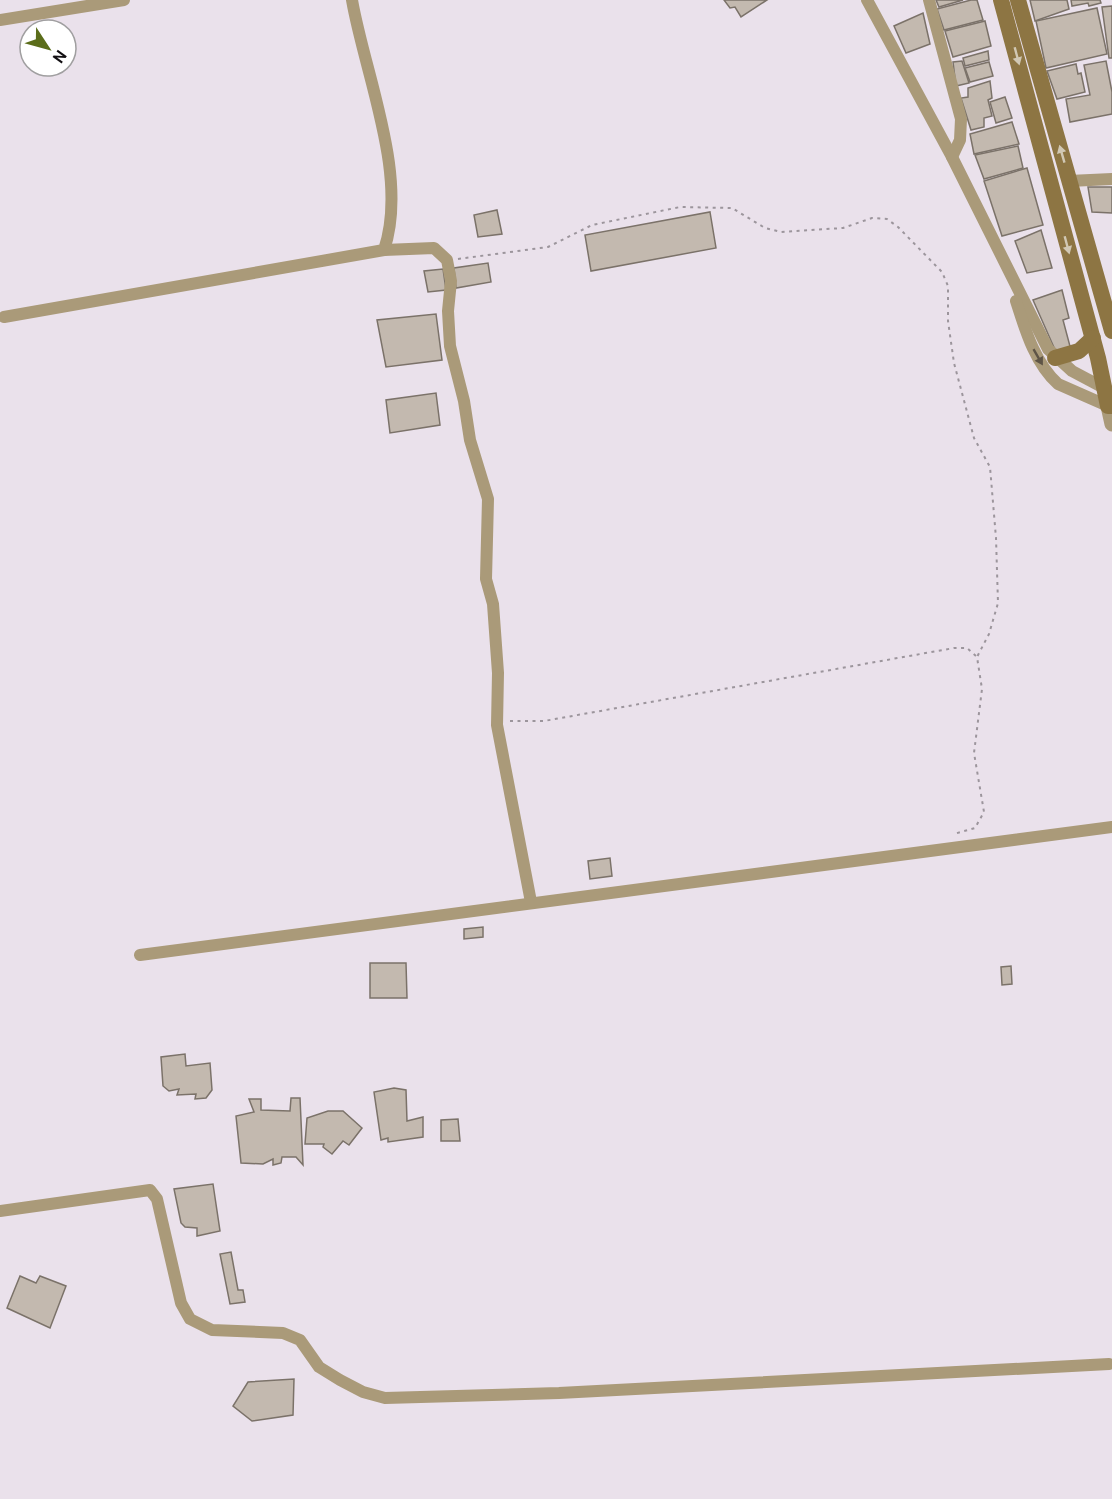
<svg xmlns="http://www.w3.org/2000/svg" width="1112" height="1499" font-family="Cabin,sans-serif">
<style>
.building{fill:#c3b9af;stroke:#7b7269;stroke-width:1.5}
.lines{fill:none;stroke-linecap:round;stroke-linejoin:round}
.path{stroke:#9c959c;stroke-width:2;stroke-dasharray:3 4.5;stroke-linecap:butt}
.minor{stroke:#aa9a79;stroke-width:12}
.tertiary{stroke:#aa9a79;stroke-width:15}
.secondary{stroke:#8d7543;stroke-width:16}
.oneway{fill:#d1c8b4}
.oneway2{fill:#5e5446}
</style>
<rect width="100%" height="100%" fill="#eae1eb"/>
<!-- building -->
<g class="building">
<path d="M724,0h43l-26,17 -6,-10 -5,1z"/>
<path d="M936,0h27l-24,7z"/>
<path d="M971,0h6l6,20 -39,10 -7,-21z"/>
<path d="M1030,0h37l2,9 -34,12z"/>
<path d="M1071,0h29l1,3 -12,3 -1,-3 -16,3z"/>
<path d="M1112,6v52h-3l-7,-51z"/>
<path d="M1097,8l10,46 -61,14 -10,-47z"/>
<path d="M923,13l7,31 -24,9 -12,-27z"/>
<path d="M985,21l6,25 -38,11 -8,-26z"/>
<path d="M988,51l1,9 -24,6 -2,-8z"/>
<path d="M962,61l7,22 -13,3 -3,-24z"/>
<path d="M1106,61l6,31v22l-42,8 -4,-23 24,-4 -6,-30z"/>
<path d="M989,62l4,14 -23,6 -5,-14z"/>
<path d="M1076,64l2,10 3,-1 4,19 -28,7 -10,-28z"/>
<path d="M990,81l2,17 -4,2 4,16 -8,2v9l-13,3 -10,-32 7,-1v-9z"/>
<path d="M1005,97l7,21 -16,5 -6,-21z"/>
<path d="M1012,122l7,22 -45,10 -4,-20z"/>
<path d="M1018,146l5,22 -39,11 -9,-24z"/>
<path d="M1027,168l16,57 -41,11 -18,-55z"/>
<path d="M1088,187h24v26l-20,-1z"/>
<path d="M497,210l5,24 -24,3 -4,-22z"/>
<path d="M710,212l6,36 -125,23 -6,-36z"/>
<path d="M1041,230l11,38 -25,5 -12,-32z"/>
<path d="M488,263l3,19 -35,6 -2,-20z"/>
<path d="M443,269l3,21 -18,2 -4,-21z"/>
<path d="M1062,290l7,28 -6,2 8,30 -15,2 -23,-52z"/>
<path d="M436,314l6,46 -56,7 -9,-47z"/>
<path d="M436,393l4,32 -50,8 -4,-33z"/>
<path d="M610,858l2,18 -22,3 -2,-18z"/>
<path d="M483,927v10l-19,2v-10z"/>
<path d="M370,963h36l1,35h-37z"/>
<path d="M1011,966l1,18 -10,1 -1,-18z"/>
<path d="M185,1054l1,12 24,-3 2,27 -6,8 -11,1 1,-5 -19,1 2,-6 -10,2 -6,-5 -2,-29z"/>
<path d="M394,1088l12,2 1,31 16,-4v20l-35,5v-4l-7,2 -7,-48z"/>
<path d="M291,1098h9l3,67 -7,-8h-14l-1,6 -8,2v-6l-10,5 -22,-1 -5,-47 18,-4 -5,-13h12v11l29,1z"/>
<path d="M328,1111h15l19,17 -13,17 -6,-4 -11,13 -9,-7 1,-3h-19l2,-26z"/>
<path d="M458,1119l2,22h-19v-21z"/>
<path d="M213,1184l7,47 -23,5v-8l-12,-1 -4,-4 -7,-34z"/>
<path d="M231,1252l7,38h5l2,12 -15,2 -10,-50z"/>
<path d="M20,1276l16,7 4,-7 26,10 -16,42 -43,-20z"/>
<path d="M294,1379l-1,36 -41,6 -19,-15 15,-24z"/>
</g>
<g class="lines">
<!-- path -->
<g class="path">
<path d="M458,259l90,-12 44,-22 88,-18 52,1 33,20 16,4 62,-4 29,-10 15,1 11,8 44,45 6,14v35l6,42 20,75 16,29 6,71 2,65 -9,31 -12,23 5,32 -8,64 10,59 -9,16 -21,6"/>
<path d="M510,721h34l410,-73h13l10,9"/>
</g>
<!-- minor -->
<g class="minor">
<path d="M867,0l85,157 96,192 24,22 32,17"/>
<path d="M929,0l32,119 -1,21 -8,17"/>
<path d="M0,20l124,-20"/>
<path d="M1069,181l43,-2"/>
<path d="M384,250l50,-2 13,12 4,21 -3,30 2,35 14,55 6,39 18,59 -2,80 7,25 5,69 -1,52 34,177"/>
<path d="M1016,301c9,28 19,63 42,83l50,22"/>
<path d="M4,317l380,-67c25,-74 -19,-175 -32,-250"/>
<path d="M140,955l972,-128"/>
<path d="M0,1211l150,-21 7,9 24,104 9,16 22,11 71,3 17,7 19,27 21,13 23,12 22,6 174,-5 550,-29"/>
</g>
<!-- tertiary -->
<path class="tertiary" d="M1108,406l4,18"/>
<!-- secondary -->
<g class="secondary">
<path d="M1001,0l97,358 10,48h4"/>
<path d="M1018,0l94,331"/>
<path d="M1055,358l24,-7 14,-13"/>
</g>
</g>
<!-- one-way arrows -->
<defs><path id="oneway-solid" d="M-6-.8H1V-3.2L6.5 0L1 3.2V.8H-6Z" transform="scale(1.5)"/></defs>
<g class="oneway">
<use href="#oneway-solid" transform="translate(1017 56) rotate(75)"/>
<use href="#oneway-solid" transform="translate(1062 154) rotate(-106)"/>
<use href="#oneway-solid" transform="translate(1067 245) rotate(75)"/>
</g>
<use class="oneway2" href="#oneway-solid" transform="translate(1038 357) rotate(60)"/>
<!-- north arrow -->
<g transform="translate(48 48) rotate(126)"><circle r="28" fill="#ffffff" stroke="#a09fa0" stroke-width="1.5"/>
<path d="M0-4.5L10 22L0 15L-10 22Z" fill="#5b6d1a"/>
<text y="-9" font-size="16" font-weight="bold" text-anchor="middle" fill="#120f12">N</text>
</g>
</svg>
